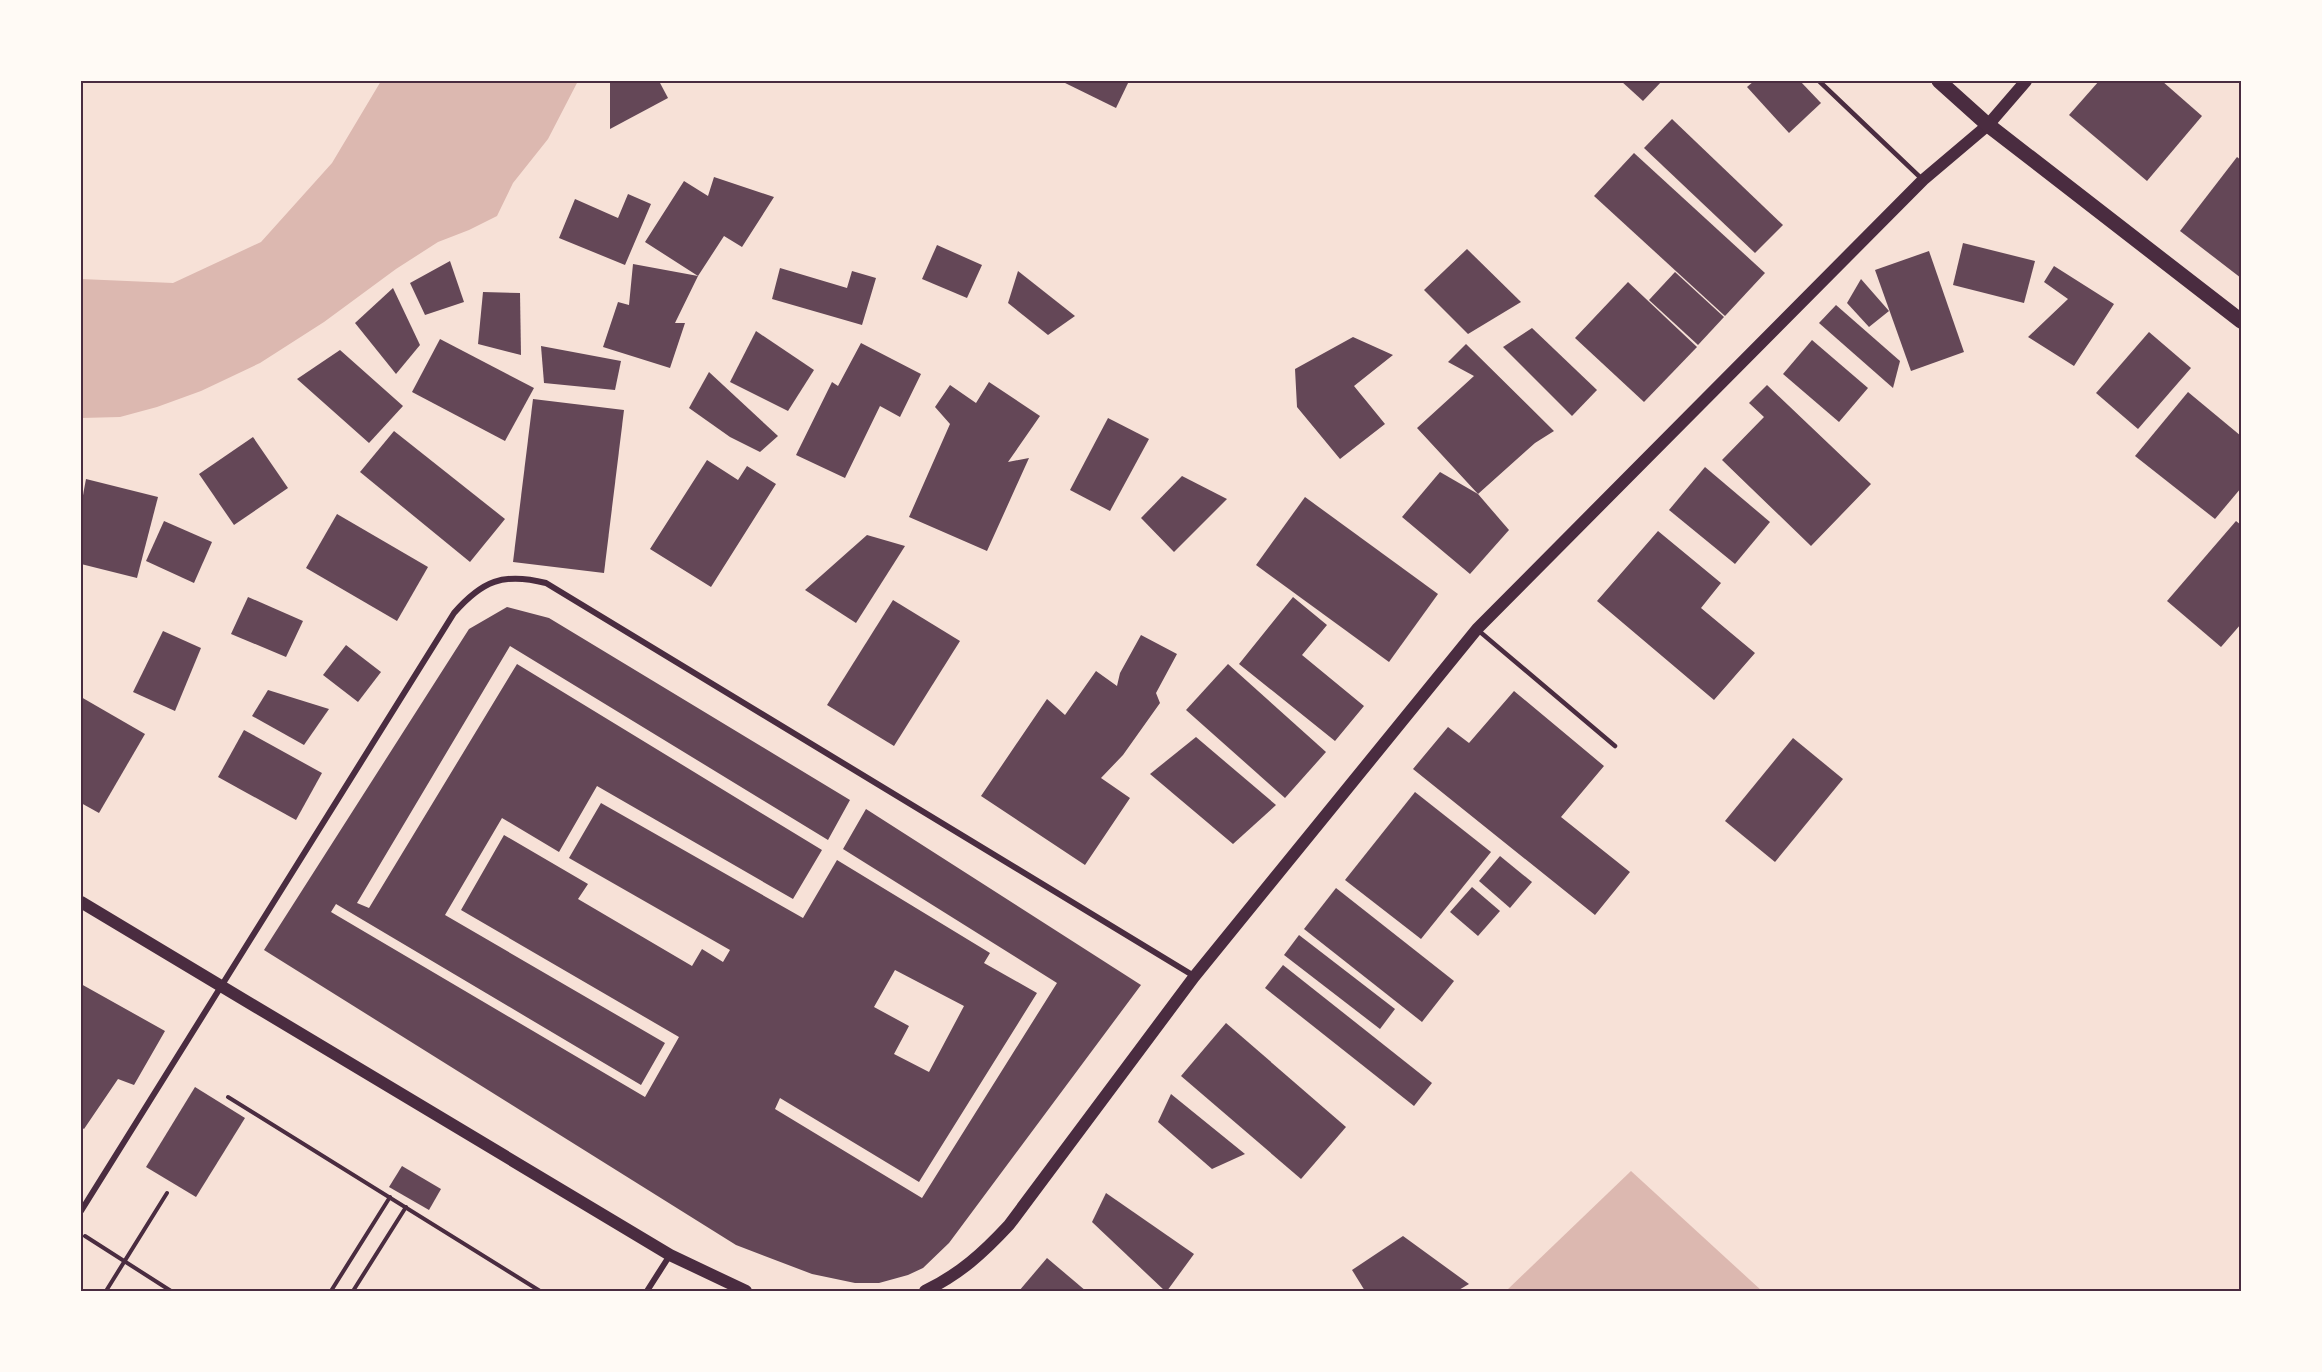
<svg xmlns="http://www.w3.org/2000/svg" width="2322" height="1372" font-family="'Public Sans',sans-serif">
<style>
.water{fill:#dcb8b0}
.building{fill:#644757;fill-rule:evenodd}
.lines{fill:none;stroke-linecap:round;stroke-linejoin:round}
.path{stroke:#4a2c40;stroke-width:4}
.service{stroke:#4a2c40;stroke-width:4.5}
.minor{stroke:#4a2c40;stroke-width:6}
.secondary{stroke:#4a2c40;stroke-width:12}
.primary{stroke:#4a2c40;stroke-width:15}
.neatline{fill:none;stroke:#4a2c40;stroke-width:2}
</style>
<rect width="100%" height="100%" fill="#f7e1d7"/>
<!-- water -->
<g class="water">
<path d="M381,81h197l-30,58 -35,44 -16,33 -28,14 -31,12 -42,27 -72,53 -64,41 -59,28 -44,16 -37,10 -39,1v-139l92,4 88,-41 71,-79z"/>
<path d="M1631,1171l131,120h-256z"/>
</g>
<!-- building -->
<g class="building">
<path d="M610,81h49l9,17 -58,31z"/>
<path d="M1061,81h68l-13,27z"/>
<path d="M1621,81h41l-19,20z"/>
<path d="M1754,81h46l21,22 -32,30 -42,-46z"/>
<path d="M2099,81h63l40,35 -55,65 -78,-66z"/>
<path d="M1672,119l111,106 -28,28 -111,-105z"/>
<path d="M1634,153l131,120 -40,43 -131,-120z"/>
<path d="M2237,157l4,3v118l-61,-47z"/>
<path d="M714,177l60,20 -32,50 -18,-11 -26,40 -53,-34 39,-61 24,15z"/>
<path d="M628,194l23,10 -26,61 -66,-27 16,-39 43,19z"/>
<path d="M1963,243l72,18 -11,42 -71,-18z"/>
<path d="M937,245l45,20 -15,33 -45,-19z"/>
<path d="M1467,249l54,53 -53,32 -44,-44z"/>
<path d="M1929,251l35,101 -53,19 -36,-101z"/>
<path d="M450,261l14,41 -39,13 -15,-32z"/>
<path d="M633,264l65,12 -23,47h10l-15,45 -67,-21 15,-45 11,3z"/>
<path d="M2054,266l60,38 -40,62 -46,-29 40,-38 -24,-17z"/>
<path d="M780,268l67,20 5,-17 24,7 -14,47 -90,-26z"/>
<path d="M1018,271l57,45 -27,19 -40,-32z"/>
<path d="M1675,272l49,45 -26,28 -49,-45z"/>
<path d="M1861,279l28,32 -20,16 -22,-24z"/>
<path d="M1628,282l69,65 -53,55 -69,-64z"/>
<path d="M393,288l27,57 -24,29 -41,-51z"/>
<path d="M483,292l37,1 1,62 -43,-11z"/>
<path d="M1836,305l64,56 -7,27 -74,-65z"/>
<path d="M1532,328l65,62 -25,26 -69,-69z"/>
<path d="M756,331l58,39 -26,41 -58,-29z"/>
<path d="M2149,332l42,36 -53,61 -42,-36z"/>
<path d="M1353,337l40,18 -39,31 31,38 -45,35 -43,-52 -2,-38z"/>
<path d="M440,339l94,49 -29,53 -93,-49z"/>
<path d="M1812,340l56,48 -29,34 -56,-48z"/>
<path d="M861,343l60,31 -21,43 -20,-11 -35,72 -49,-23 36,-73 6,4z"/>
<path d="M1466,344l88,87 -19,12 -57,51 -61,-66 57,-52 -26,-14z"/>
<path d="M541,346l80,15 -6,29 -71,-7z"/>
<path d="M340,350l63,56 -34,37 -72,-64z"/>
<path d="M709,372l69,64 -18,16 -30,-15 -41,-29z"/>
<path d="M989,382l51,34 -32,46 21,-4 -42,93 -78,-34 41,-93 -15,-17 15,-22 26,18z"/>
<path d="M1767,385l104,99 -60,62 -89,-86 42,-43 -15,-14z"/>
<path d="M2188,392l53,44v52l-26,31 -80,-63z"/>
<path d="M533,399l91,11 -20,163 -91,-11z"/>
<path d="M1108,418l41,21 -39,72 -40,-21z"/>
<path d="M394,431l111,88 -35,43 -110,-90z"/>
<path d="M253,437l35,51 -54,37 -35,-51z"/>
<path d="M707,460l31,20 9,-14 29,18 -65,103 -61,-38z"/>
<path d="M1705,467l65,55 -35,42 -66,-54z"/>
<path d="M1440,472l38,22 31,36 -39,44 -68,-57z"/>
<path d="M1182,476l45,23 -53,53 -33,-34z"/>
<path d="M86,479l72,18 -21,81 -56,-14v-58z"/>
<path d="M1305,497l133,97 -49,68 -133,-97z"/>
<path d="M337,514l91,53 -31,54 -91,-53z"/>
<path d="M164,521l48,21 -18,41 -48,-22z"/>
<path d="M2236,521l5,4v99l-20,23 -54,-46z"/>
<path d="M1658,531l63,52 -20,25 54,45 -41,47 -117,-99z"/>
<path d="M867,535l38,11 -49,77 -51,-33z"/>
<path d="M248,597l55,24 -17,36 -55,-23z"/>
<path d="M1293,597l34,28 -25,30 62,51 -29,35 -96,-77z"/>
<path d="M893,600l67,41 -66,105 -67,-41z"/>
<path d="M507,607l42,11 301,182 -22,40 -318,-194 -153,257 12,5 148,-244 305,186 -29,49 -196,-113 -38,66 -57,-34 -57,97 220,128 -24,42 -305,-181 -5,8 314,185 34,-60 -218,-127 43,-75 84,49 -10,15 114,67 10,-17 21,13 7,-12 -161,-92 32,-55 202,115 34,-58 153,93 -6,10 53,30 -118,189 -139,-84 -5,11 147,89 135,-215 -214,-134 23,-40 275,176 -192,258 -26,25 -15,7 -29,8h-24l-43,-9 -76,-29 -472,-295 205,-321zM895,970l69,36 -35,66 -35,-18 15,-28 -35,-19z"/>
<path d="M163,631l38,17 -26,63 -42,-19z"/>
<path d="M1141,635l36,19 -21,39 4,10 -37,52 -22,23 29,20 -45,67 -104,-69 66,-97 18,16 31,-44 21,15 3,-13z"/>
<path d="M346,645l35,27 -23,30 -35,-27z"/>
<path d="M1228,664l98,88 -41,46 -99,-88z"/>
<path d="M268,690l61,19 -25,36 -52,-29z"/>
<path d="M1514,691l90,75 -43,51 69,55 -35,43 -182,-146 35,-42 21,16z"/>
<path d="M81,697l64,37 -46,79 -18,-10z"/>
<path d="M244,730l78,43 -26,47 -78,-43z"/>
<path d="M1196,737l80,68 -43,39 -83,-70z"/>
<path d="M1793,738l50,41 -68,83 -50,-41z"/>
<path d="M1415,792l76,60 -70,87 -76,-59z"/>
<path d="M1500,856l32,26 -22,26 -31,-27z"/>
<path d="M1472,887l28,24 -22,25 -28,-24z"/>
<path d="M1336,888l118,93 -32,41 -118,-93z"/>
<path d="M1299,935l96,74 -15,20 -96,-74z"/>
<path d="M1283,965l149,118 -18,23 -149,-118z"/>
<path d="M81,984l84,47 -31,54 -16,-6 -34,50 -3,-2z"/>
<path d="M1226,1023l120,104 -45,52 -120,-103z"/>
<path d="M195,1087l50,31 -49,79 -50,-30z"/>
<path d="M1171,1094l74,60 -33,15 -54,-47z"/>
<path d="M402,1166l39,23 -12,21 -40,-23z"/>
<path d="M1106,1193l88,61 -27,37h-2l-73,-69z"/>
<path d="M1403,1236l66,48 -12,7h-92l-13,-21z"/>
<path d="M1047,1258l39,33h-67z"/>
</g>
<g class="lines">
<!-- path -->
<g class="path">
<path d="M228,1097l312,194"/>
<path d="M85,1236l86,55"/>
<path d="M106,1291l61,-98"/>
<path d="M331,1291l59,-94"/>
<path d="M353,1291l53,-84"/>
</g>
<!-- service -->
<g class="service">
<path d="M1819,81l104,99"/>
<path d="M1479,631l136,115"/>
</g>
<!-- minor -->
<g class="minor">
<path d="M81,1211l373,-598c28,-32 49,-41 92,-30l648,393"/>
<path d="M647,1291l23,-36"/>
</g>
<!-- secondary -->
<g class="secondary">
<path d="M81,902l589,353 76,36"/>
<path d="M925,1291c35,-17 58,-38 84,-66l185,-248 283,-348 446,-449 65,-55 38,-44"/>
</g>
<!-- primary -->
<path class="primary" d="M1939,81l49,44 253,196"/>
</g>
<!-- border -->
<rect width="2322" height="1372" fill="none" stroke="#fffaf5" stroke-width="165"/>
<rect x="82" y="82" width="2158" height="1208" class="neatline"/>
</svg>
